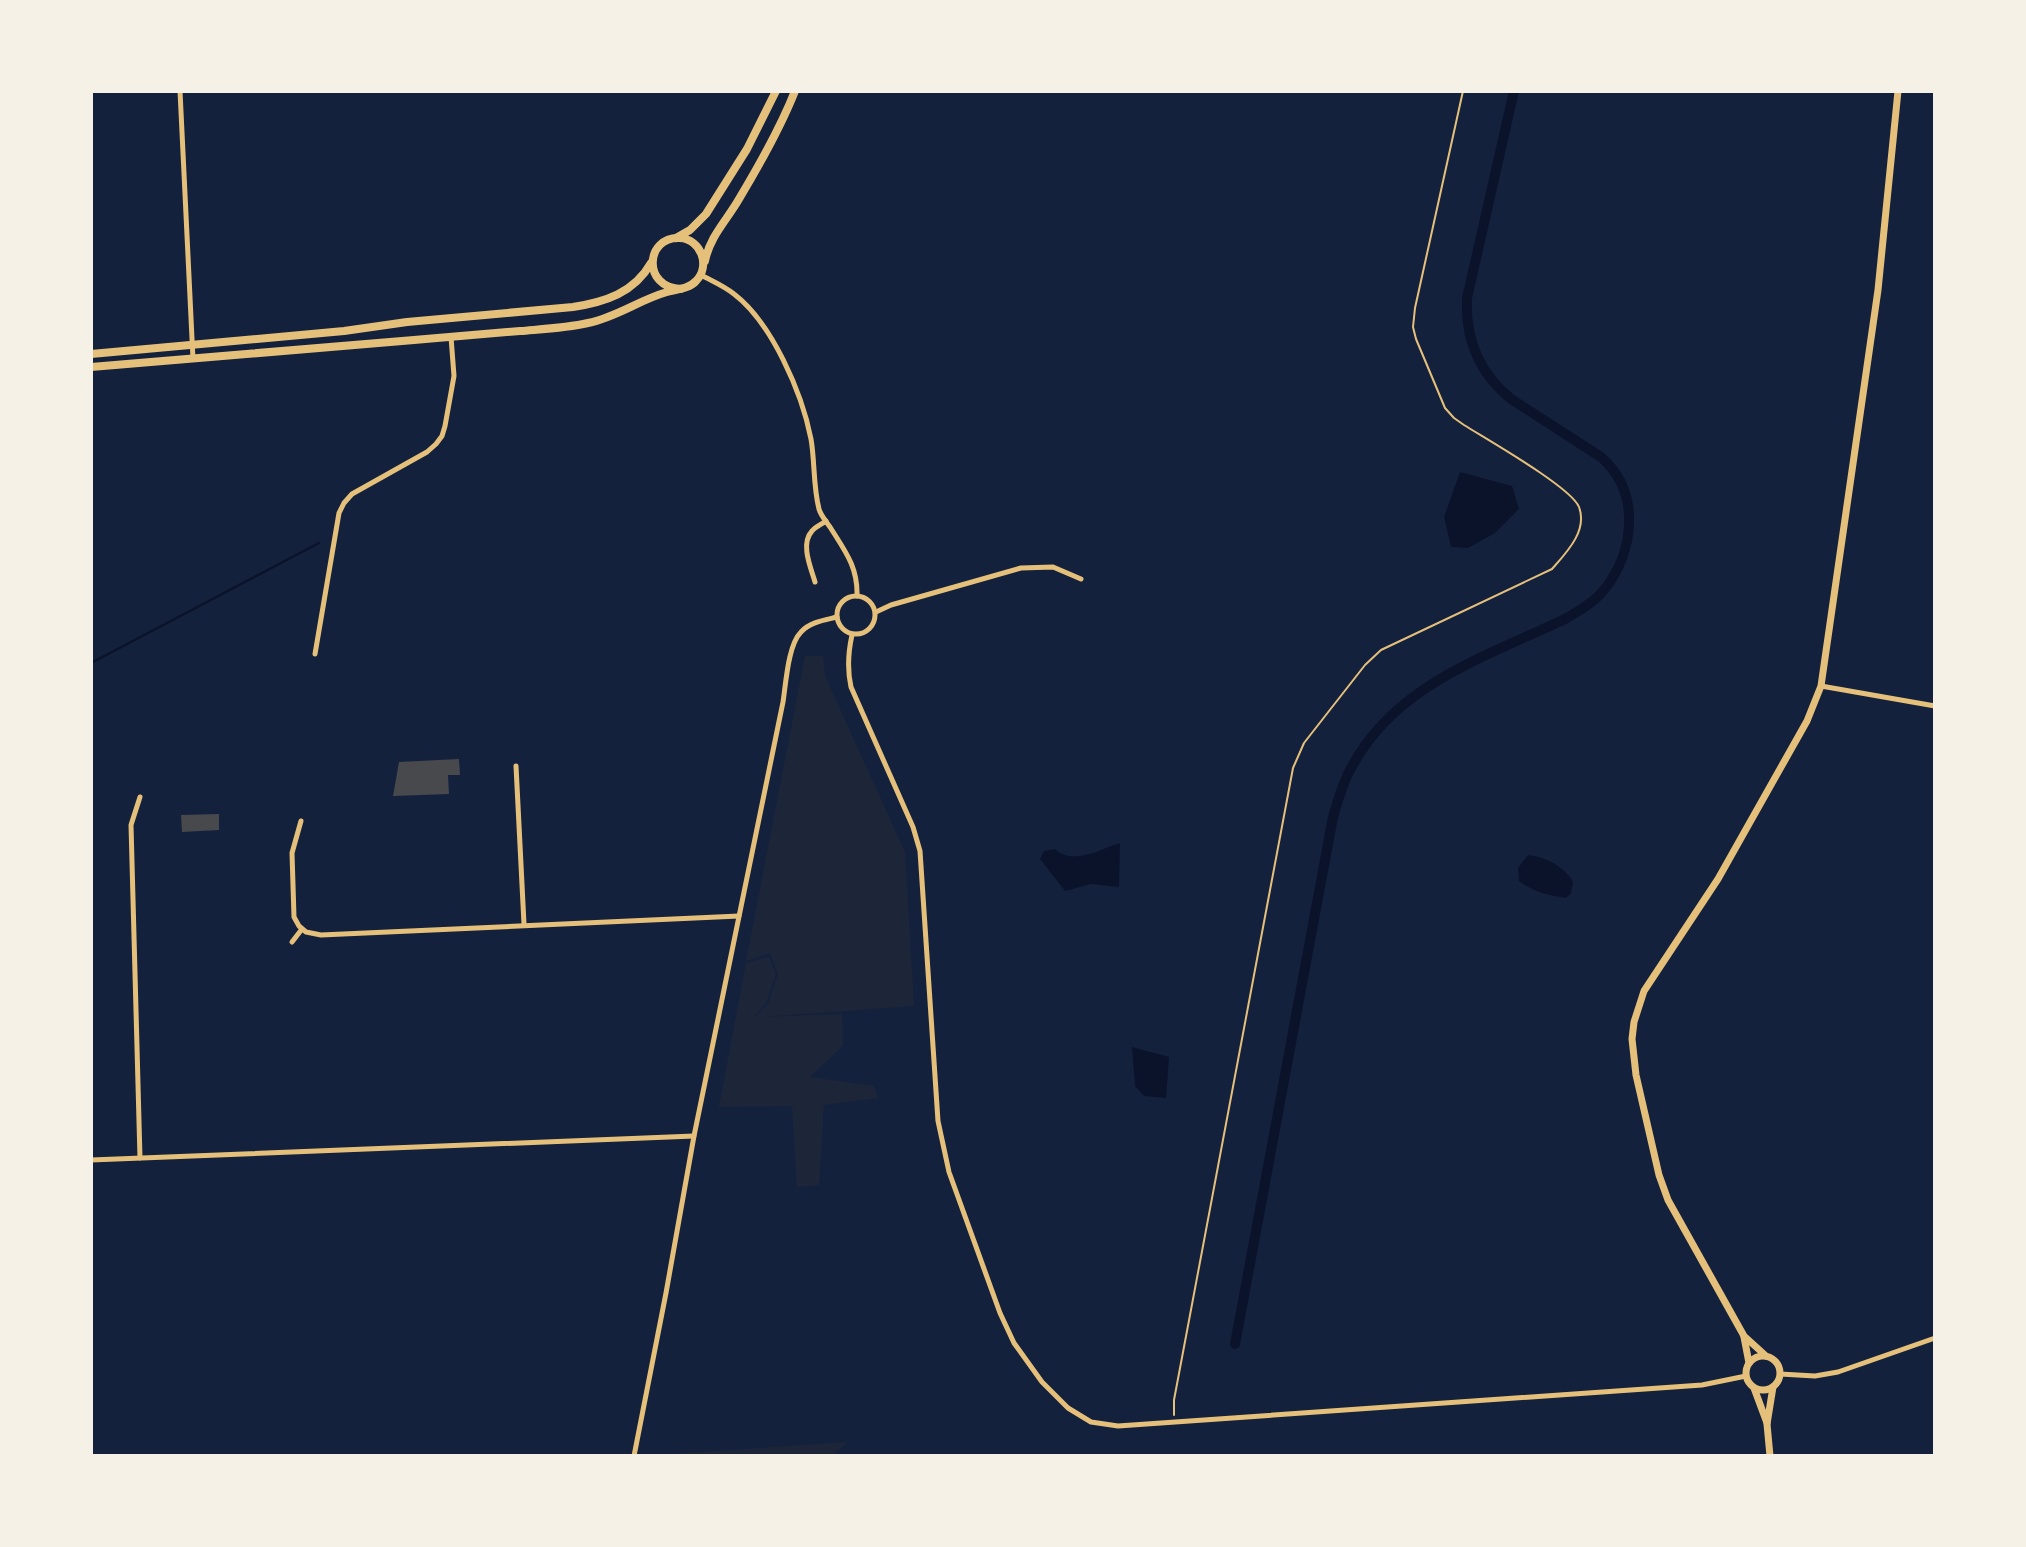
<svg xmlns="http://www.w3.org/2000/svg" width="2026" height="1547" font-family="Overpass,sans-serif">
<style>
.green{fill:#1d2539}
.water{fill:#0b132b}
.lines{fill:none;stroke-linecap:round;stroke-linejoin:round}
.stream{stroke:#0b132b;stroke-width:2.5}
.canal{stroke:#0b132b;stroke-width:10}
.building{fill:#48494c}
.path{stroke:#e5c07b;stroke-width:2}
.minor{stroke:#e5c07b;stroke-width:5}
.tertiary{stroke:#e5c07b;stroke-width:7}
.secondary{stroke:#e5c07b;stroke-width:8}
</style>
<rect width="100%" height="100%" fill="#14213d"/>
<!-- green -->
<g class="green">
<path d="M805,656h18l2,20 80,176 9,154 -152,11 80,-3 1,32 -33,31 64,9 4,12 -54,7 -5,80 -22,2 -5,-81 -73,1 27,-144 23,-6 7,17 -10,29 -14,16 16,-15 10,-30 -8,-21 -24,8z"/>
<path d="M848,1442l-16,14h-169l6,-2z"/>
</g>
<!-- water -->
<g class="water">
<path d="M1460,472l52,14 7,23 -24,24 -27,15 -17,-1 -7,-30z"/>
<path d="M1120,843l-1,44 -28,-3 -26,7 -25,-32 4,-8 11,-2c19,17 45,0 65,-6z"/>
<path d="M1528,855c17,2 36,11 45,27l-2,11 -5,5c-19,-3 -32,-6 -47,-17l-1,-13z"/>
<path d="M1132,1047l37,10 -3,41 -22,-2 -9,-10z"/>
</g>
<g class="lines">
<!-- stream -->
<path class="stream" d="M91,663l228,-120"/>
<!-- canal -->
<path class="canal" d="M1235,1344l98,-527c4,-13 8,-28 14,-41 43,-90 134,-117 218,-157 14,-8 28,-16 39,-29 31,-39 37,-98 -3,-133l-90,-58c-32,-26 -46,-61 -44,-101l47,-207"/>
</g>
<!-- building -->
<g class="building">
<path d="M459,759l1,16h-12l1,19 -56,2 6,-34z"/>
<path d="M219,814v16l-37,2 -1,-17z"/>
</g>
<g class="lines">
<!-- path -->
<path class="path" d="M1174,1415v-15l119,-632 11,-25 61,-78 16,-15 171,-81c14,-16 36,-38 27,-62 -8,-20 -93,-68 -115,-82l-10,-7 -9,-10 -29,-69 -3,-12 2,-19 48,-217"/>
<!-- minor -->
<g class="minor">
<path d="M180,91l13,268"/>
<path d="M701,275c11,6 23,11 33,19 38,29 68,99 77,145 4,23 2,47 8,70 2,7 7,12 11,18 15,24 28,40 27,69"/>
<path d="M815,582c-4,-14 -15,-38 -3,-51 3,-4 10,-7 14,-10"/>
<circle cx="856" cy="615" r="19"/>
<path d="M876,612l15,-7 130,-37 32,-1 28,12"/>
<path d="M852,635c-4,18 -5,34 -1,52l62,140 7,24 18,270 11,51 51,141 14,30 28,39 26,26 23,14 27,4 584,-41 44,-9"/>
<path d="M315,654l24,-141 5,-10 8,-9 75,-42 9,-8 6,-8 3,-10 9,-50 -3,-39"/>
<path d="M1821,686l114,20"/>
<path d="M516,766l8,158"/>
<path d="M301,821l-9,32 2,64 5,9 7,6 15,3 418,-19"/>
<path d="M292,942l10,-13"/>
<path d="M140,1158l-9,-333 9,-28"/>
<path d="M91,1160l603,-24"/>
<path d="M1780,1374l35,2 23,-4 97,-34"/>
<path d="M634,1456l32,-163 28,-157 89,-434c3,-19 5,-57 18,-70 9,-10 24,-12 36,-15"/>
</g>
<!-- tertiary -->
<g class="tertiary">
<path d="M1744,1337l5,26"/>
<circle cx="1763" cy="1373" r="17"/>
<path d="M1766,1356l-22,-20 -76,-136 -9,-25 -23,-100 -4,-36 2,-17 10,-31 74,-112 89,-158 14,-35 57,-396 20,-199"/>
<path d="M1754,1388l13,35"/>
<path d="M1770,1456l-3,-32 6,-37"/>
</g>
<!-- secondary -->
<g class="secondary">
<path d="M676,238l14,-8 16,-16 41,-65 29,-58"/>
<path d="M705,261c5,-25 22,-41 34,-62 21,-35 41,-70 56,-108"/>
<path d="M91,354l253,-23 63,-9 166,-15c32,-5 61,-14 78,-44"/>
<path d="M91,367c108,-9 215,-18 323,-27 35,-3 70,-6 106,-9 23,-2 46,-3 68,-8 29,-6 51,-23 79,-31 10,-3 22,-3 29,-11 15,-15 5,-42 -16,-43 -35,-2 -38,50 1,51"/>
</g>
</g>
<!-- border -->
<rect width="2026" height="1547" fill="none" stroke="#f6f1e7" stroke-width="186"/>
</svg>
